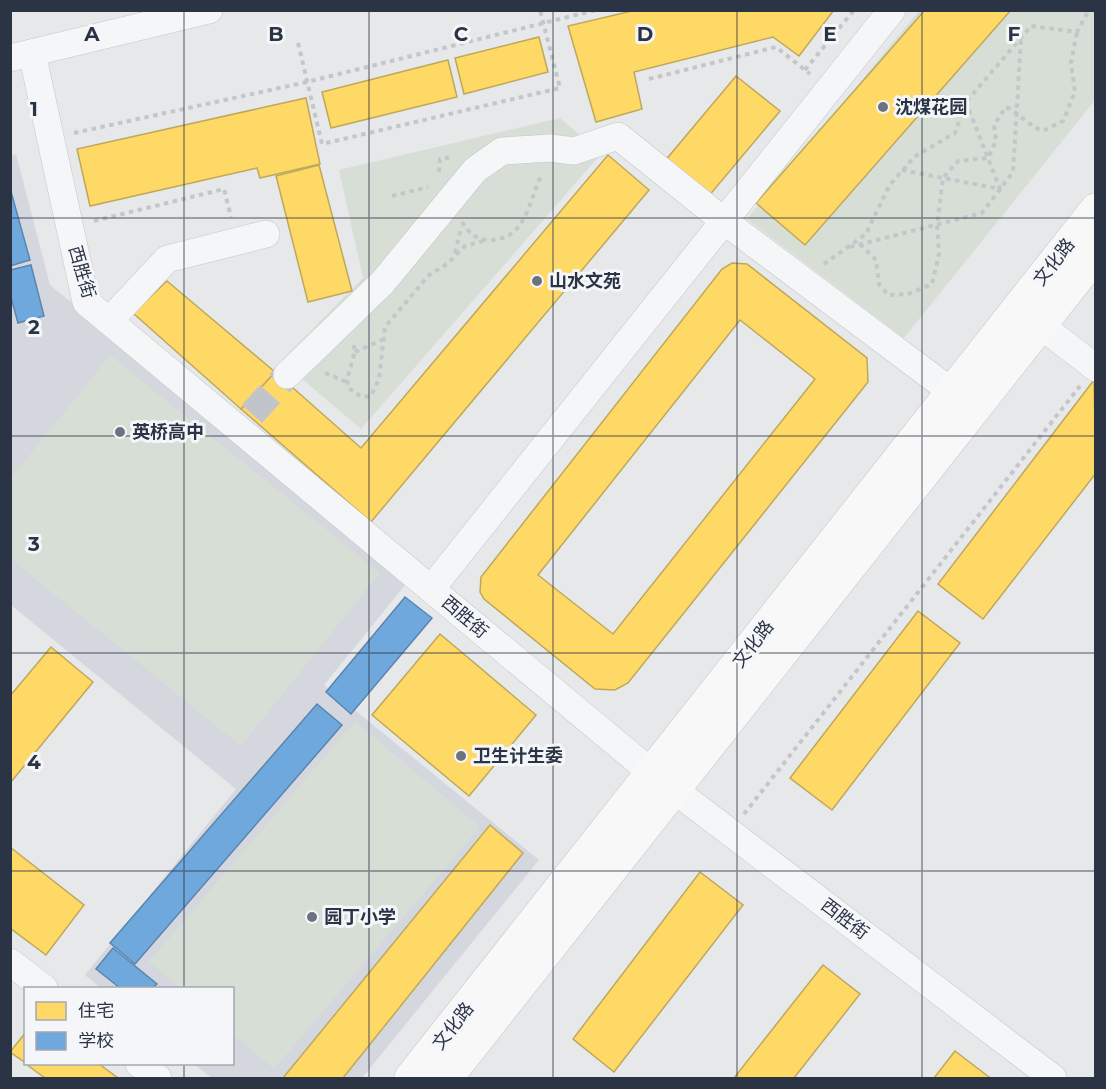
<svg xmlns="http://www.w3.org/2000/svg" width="1106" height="1089" font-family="Montserrat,'Noto Sans SC',sans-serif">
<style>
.built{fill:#d4d7dd}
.green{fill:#d6ded6}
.homes{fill:#ffd966;stroke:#bfa85c;stroke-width:1.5;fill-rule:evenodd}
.schools{fill:#6fa8dc;stroke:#5b85af;stroke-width:1.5}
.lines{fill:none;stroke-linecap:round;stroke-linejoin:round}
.minor-tunnel{stroke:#c1c4c9;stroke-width:27;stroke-dasharray:27 14;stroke-linecap:butt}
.minor-casing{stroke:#c4c6c8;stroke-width:28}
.major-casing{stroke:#c2c5c8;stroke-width:34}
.path{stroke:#c5c6ca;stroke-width:4;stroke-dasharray:4.5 4.5;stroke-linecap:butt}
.minor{stroke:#f5f6f7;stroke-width:27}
.major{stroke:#f8f8f8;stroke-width:33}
.grid{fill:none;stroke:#2b3445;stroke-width:1.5;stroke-opacity:0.55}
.poi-dot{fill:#6c737f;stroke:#f4f6f9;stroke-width:2}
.labels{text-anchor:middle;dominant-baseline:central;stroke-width:6;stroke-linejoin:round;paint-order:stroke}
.poi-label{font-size:18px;font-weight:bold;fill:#2b3445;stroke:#f4f6f9;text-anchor:start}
.street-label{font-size:18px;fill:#2b3445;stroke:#f4f6f9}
.grid-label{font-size:20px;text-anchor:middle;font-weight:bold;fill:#2b3445;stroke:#f4f6f9;stroke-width:6;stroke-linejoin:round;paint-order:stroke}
</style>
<rect width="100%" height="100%" fill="#e6e8ea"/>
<!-- built -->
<path class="built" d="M16,154l34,131 360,294 -86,106 215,175 -177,218h-150l-18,-14h38v-76h-131l-16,-13 151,-186 -225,-184 -1,-449z"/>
<!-- green -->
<g class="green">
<path d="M919,11h176v89l-191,238 -157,-119z"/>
<path d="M560,118l41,36 -240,275 -80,-68 82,-83 -24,-108z"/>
<path d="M110,355l270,218 -139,173 -230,-187v-81z"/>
<path d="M355,721l125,106 -206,242 -41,-35 -1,-46h-52l-31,-26z"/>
</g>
<!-- homes -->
<g class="homes">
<path d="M636,10h198l-35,46 -26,-19 -139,35 8,37 -46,13 -28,-96z"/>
<path d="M925,10h86l-206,235 -49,-42z"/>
<path d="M539,37l9,35 -84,22 -9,-36z"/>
<path d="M448,60l9,37 -126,31 -9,-36z"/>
<path d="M736,76l44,35 -72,86 -44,-35z"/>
<path d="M306,98l14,66 -60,14 -3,-10 -167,38 -13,-57z"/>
<path d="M608,155l41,35 -278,332 -130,-113 34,-37 86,76z"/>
<path d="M319,165l33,126 -44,11 -32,-126z"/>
<path d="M732,263l15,1 120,94 1,24 -240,301 -13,7 -20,-1 -111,-90 -4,-7 1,-15 241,-308zM740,320l75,59 -202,255 -75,-59z"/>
<path d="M167,281l108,91 -34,37 -108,-96z"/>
<path d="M1094,380l2,93 -113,146 -45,-35z"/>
<path d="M918,611l42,32 -128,167 -42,-32z"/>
<path d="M440,634l96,81 -67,81 -97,-81z"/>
<path d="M51,647l42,35 -82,100 -1,-86z"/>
<path d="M490,825l33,28 -180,225h-60z"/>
<path d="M10,847l74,58 -38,50 -36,-27z"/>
<path d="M700,872l43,33 -129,167 -41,-33z"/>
<path d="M823,965l37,29 -66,84h-60z"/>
<path d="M26,1032v31l-16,-11z"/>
<path d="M955,1051l34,26 -1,1h-54z"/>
<path d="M26,1064h73l19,14h-73z"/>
</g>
<!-- schools -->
<g class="schools">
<path d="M10,188l20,72 -20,6z"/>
<path d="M31,265l13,51 -26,7 -8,-29v-24z"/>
<path d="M405,597l27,21 -81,96 -25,-22z"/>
<path d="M317,704l25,21 -207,239 -25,-21z"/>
<path d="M113,948l44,36 -5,4h-32l-24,-19z"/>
</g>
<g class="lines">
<!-- minor-tunnel -->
<path class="minor-tunnel" d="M252,414l35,-39"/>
<!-- minor casing -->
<g class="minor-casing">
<g id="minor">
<path d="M32,53l54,249 566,471 401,305"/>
<path d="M10,58l199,-48"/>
<path d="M109,321l58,-62 99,-25"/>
<path d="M1040,325l56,43"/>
<path d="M287,375l96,-93 92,-112 27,-19 48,-3 24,3 44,-15 106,85 228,171"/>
<path d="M431,589l461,-579"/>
<path d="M10,962l34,26"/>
<path d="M139,1064l19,14"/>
</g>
</g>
<!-- major casing -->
<g class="major-casing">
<g id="major">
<path d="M411,1078l685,-868"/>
<path d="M446,1078l650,-824"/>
</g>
</g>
<!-- path -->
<g class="path">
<path d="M298,43l24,101 238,-56 -20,-78"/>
<path d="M805,70l49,-60"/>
<path d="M649,79l127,-32 34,27"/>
<path d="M74,133l233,-51 289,-72"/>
<path d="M902,170l98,19 -34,-87"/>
<path d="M439,172l1,-13 12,-2"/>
<path d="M392,196l36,-9"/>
<path d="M94,221l130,-32 7,28"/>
<path d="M462,222c6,10 13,17 26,18 39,1 40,-39 54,-66"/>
<path d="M860,244l16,16 3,24 9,11 20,-1 24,-10 7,-30 -2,-29 6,-47 15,-17 30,-3 8,-17 -2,-16 12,-18c14,7 22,18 37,24l20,-10 12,-29 -4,-29 6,-31"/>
<path d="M850,247l132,-34 31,-41 8,-134"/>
<path d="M455,253l6,-25"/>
<path d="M824,264l42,-30 23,-48 25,-29 41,-24 11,-31 65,-76 46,6 12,-22"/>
<path d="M354,345c2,15 -9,29 -6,43l14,9 9,-1 8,-17 6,-52 44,-52 18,-11 18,-18 21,-6"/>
<path d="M355,352l27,-12"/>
<path d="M325,373l22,9"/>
<path d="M744,814l336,-428"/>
</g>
<!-- minor -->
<use href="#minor" class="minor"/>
<!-- major -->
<use href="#major" class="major"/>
</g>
<!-- grid -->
<path class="grid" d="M184,10v978M369,10v1068M553,10v1068M737,10v1068M922,10v1068M10,218h1086M10,436h1086M10,653h1086M10,871h1086M184,1064v14"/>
<!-- markers -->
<g class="poi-dot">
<circle cx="883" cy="107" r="6"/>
<circle cx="537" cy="281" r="6"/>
<circle cx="120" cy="432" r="6"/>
<circle cx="461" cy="756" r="6"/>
<circle cx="312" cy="917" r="6"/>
</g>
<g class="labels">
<!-- poi labels -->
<g class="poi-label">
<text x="895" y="107">沈煤花园</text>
<text x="549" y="281">山水文苑</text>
<text x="132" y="432">英桥高中</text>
<text x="473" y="756">卫生计生委</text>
<text x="324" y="917">园丁小学</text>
</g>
<!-- street labels -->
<g class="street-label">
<text transform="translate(1054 262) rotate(-52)">文化路</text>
<text transform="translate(82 272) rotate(74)">西胜街</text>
<text transform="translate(465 617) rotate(40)">西胜街</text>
<text transform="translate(753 644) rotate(-52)">文化路</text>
<text transform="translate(845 919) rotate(37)">西胜街</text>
<text transform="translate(453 1026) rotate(-52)">文化路</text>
</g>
</g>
<g class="grid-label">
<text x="92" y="41">A</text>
<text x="276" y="41">B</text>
<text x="461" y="41">C</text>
<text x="645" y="41">D</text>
<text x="830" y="41">E</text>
<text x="1014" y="41">F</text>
<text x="34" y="116">1</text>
<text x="34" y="334">2</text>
<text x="34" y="551">3</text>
<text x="34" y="769">4</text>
</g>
<!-- border -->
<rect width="1106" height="1089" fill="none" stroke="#2b3445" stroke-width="24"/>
<!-- legend -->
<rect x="24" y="987" width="210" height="78" fill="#f4f6f9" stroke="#a4a8b1" stroke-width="1.5"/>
<rect x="36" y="1002" width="30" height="18" fill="#ffd966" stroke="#a4a8b1" stroke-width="1.5"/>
<text x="78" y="1017" font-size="18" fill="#2b3445">住宅</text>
<rect x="36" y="1032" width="30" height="18" fill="#6fa8dc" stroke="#a4a8b1" stroke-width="1.5"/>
<text x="78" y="1047" font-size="18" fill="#2b3445">学校</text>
</svg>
